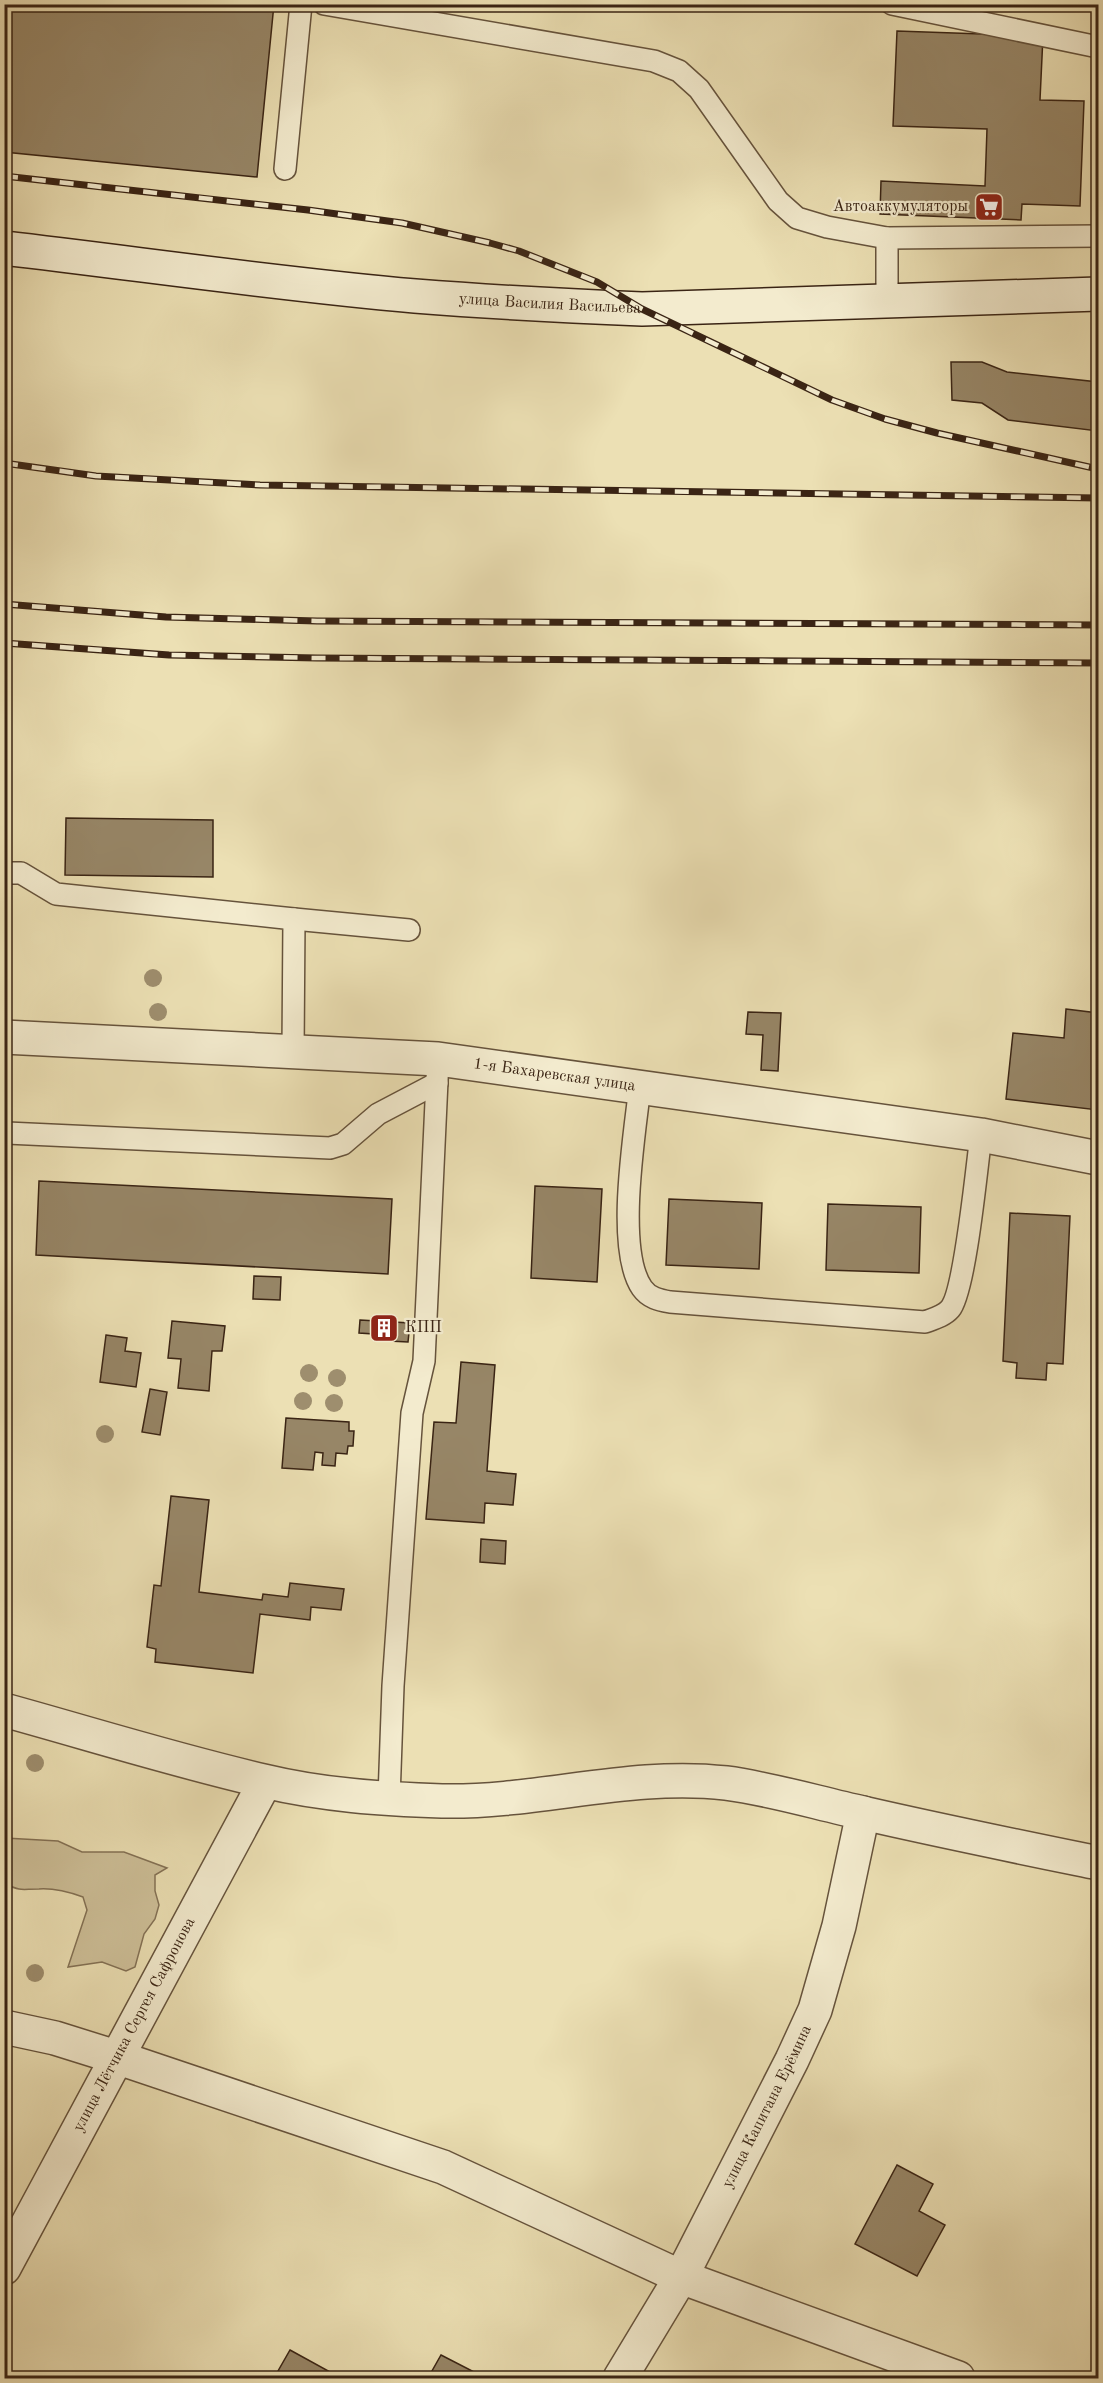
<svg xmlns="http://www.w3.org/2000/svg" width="1103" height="2383" font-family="'Old Standard TT',serif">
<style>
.green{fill:#cec099;stroke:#847256;stroke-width:1.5}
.building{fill:#978667;stroke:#3a2414;stroke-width:1.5}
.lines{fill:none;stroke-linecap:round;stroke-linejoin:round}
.service-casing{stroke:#66533c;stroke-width:24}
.minor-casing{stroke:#66533c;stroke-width:36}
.secondary-casing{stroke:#3a2414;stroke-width:36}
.service{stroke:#f3ebce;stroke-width:21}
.minor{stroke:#f3ebce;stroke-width:33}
.secondary{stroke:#f3ebce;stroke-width:33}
.rail-casing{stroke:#3a2414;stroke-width:7}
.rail{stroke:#f3ebce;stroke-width:4.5;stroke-dasharray:14;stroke-linecap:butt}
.tree{fill:#9e8e6e}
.labels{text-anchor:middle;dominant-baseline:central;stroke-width:4.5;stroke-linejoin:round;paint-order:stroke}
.poi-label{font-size:16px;fill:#3a2414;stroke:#f3ebce;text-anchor:end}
.street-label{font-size:16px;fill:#3a2414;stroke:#f3ebce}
</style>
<rect width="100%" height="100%" fill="#ece0b4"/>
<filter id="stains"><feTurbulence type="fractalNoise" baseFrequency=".00333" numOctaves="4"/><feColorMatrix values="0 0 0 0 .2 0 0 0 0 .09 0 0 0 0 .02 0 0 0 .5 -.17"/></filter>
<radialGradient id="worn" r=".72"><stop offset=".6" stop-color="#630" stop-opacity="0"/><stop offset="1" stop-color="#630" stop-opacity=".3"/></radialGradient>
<!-- green -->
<path class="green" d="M5,1838l53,3 24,11h42l43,16 -12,7v16l4,14 -4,14 -11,15 -9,33 -9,4 -24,-9 -34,5 19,-57 -4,-13c-14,-5 -29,-9 -44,-8 -17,0 -17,3 -33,-5z"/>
<!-- building -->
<g class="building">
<path d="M4,4h270l-17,173 -253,-25z"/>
<path d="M897,31l146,5 -3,64 44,1 -4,105 -58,-2 -1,16 -141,-6 1,-33 104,5 2,-57 -94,-3z"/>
<path d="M951,362h31l25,10 91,10v49l-90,-11 -26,-17 -30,-3z"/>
<path d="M66,818l147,2v57l-148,-2z"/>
<path d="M1066,1009l32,4 -2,28 2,1v68l-92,-11 7,-66 51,5z"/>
<path d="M748,1012l33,1 -3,58 -17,-1 2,-35 -17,-1z"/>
<path d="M39,1181l353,18 -4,75 -352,-19z"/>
<path d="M535,1186l67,3 -5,93 -66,-4z"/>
<path d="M669,1199l93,4 -3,66 -93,-4z"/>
<path d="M828,1204l93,3 -2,66 -93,-3z"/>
<path d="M1010,1213l60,3 -7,148 -16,-1 -1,17 -30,-2 1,-15 -14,-2z"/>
<path d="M254,1276l27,1 -1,23 -27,-1z"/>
<path d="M360,1320l50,3 -2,19 -19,-1v-6l-30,-2z"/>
<path d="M172,1321l53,5 -3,25h-10l-3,40 -31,-3 3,-29 -13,-1z"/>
<path d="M106,1335l21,3 -2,13 16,2 -5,34 -36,-5z"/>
<path d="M461,1362l34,3 -8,106 29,3 -3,31 -28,-2 -1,20 -58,-4 8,-97 22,1z"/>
<path d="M150,1389l17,3 -7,43 -18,-3z"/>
<path d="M286,1418l63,4v9h5l-1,15h-5l-1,8 -11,-1 -1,13 -13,-1 1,-12 -8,-1 -2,18 -31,-2z"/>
<path d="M171,1496l38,4 -10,92 63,8 1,-6 25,3 2,-14 54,6 -3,21 -30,-3 -1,13 -50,-6 -7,59 -98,-11 1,-13 -9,-2 7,-62 7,1z"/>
<path d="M481,1539l25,2 -1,23 -25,-2z"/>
<path d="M897,2165l36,19 -14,27 26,14 -28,51 -62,-32z"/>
<path d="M290,2350l42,23 -3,5h-55z"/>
<path d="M441,2355l39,20 -2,3h-50z"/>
</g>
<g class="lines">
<!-- service casing -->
<g class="service-casing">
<g id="service">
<path d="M324,4l330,57 25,10 20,18 79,112 19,17 30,9 60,11v63"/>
<path d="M892,4l206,43"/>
<path d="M285,169l16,-165"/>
<path d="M887,238l211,-2"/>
<path d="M4,873h17l35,21 238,25 -1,133"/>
<path d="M294,919l115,11"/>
<path d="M640,1086c-5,46 -25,163 2,202 7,10 17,12 28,14l255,20c8,-3 19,-6 25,-13 15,-17 27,-144 31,-174"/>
<path d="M7,1133l323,15 13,-4 35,-30 59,-31"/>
<path d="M389,1798l4,-112 19,-273 12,-52 14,-302"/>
</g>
</g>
<!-- minor casing -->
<g class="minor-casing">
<g id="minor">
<path id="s1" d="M4,1037l434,22 543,76 117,23"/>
<path d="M4,1710c87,24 173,51 260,71 58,14 119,18 178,20 96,2 188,-29 284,-18 46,6 91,20 137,30 78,18 157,34 235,50"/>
<path d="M4,2027l51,11 64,20 324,109 238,110 277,101"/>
<path id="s2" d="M4,2268l261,-486"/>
<path id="s3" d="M620,2378l61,-101 111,-217 23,-50 24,-84 24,-113"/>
</g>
</g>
<!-- secondary casing -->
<g class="secondary-casing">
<g id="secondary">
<path id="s4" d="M4,248c137,16 274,36 411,48 76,6 152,10 227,13l456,-15"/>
</g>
</g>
<!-- service -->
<use href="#service" class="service"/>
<!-- minor -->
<use href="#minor" class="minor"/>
<!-- secondary -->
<use href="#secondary" class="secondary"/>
<!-- rail casing -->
<g class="rail-casing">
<g id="rail">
<path d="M4,176l304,34 94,13 88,20 29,8 78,31 45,27 190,91 53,19 52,14 161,36"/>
<path d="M4,463l92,13 164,9 838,13"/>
<path d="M4,604l162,13 151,4 781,4"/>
<path d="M4,643l165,12 148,3 781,5"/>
</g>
</g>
<!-- rail -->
<use href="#rail" class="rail"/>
</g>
<!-- trees -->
<g class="tree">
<circle cx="153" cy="978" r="9"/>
<circle cx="158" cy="1012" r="9"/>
<circle cx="309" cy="1373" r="9"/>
<circle cx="337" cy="1378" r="9"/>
<circle cx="303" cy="1401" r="9"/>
<circle cx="334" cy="1403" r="9"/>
<circle cx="105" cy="1434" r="9"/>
<circle cx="35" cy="1763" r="9"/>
<circle cx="35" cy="1973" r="9"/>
</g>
<!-- icons -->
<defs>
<g id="supermarket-square" transform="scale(1.5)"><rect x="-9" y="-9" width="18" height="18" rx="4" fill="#8f2418" stroke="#f3ebce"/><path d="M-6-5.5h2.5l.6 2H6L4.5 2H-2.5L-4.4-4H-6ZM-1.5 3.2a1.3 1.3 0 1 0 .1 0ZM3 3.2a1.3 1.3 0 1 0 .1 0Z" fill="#fff"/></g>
<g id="building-square" transform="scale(1.5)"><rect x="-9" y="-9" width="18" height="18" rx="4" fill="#8f2418" stroke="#f3ebce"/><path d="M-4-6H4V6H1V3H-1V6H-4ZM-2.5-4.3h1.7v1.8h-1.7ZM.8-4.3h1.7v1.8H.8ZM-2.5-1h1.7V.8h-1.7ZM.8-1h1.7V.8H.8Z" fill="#fff"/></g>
</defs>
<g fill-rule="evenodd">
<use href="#supermarket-square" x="989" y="207"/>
<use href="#building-square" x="384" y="1328"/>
</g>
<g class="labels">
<!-- poi labels -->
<g class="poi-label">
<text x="968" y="207">Автоаккумуляторы</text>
<text x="405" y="1328" text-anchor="start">КПП</text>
</g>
<!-- street labels -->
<g class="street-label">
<text stroke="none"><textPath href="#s4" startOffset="549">улица Василия Васильева</textPath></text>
<text stroke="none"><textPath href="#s1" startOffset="552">1-я Бахаревская улица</textPath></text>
<text stroke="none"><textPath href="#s2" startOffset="276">улица Лётчика Сергея Сафронова</textPath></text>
<text stroke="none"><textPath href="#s3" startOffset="309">улица Капитана Ерёмина</textPath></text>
</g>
</g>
<!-- margin -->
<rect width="1103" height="2383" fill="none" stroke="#ece0b4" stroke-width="24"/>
<rect x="6" y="6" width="1091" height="2371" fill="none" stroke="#3a2414" stroke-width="3"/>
<rect x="12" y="12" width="1079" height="2359" fill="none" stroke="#3a2414" stroke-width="1.5"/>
<rect width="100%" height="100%" filter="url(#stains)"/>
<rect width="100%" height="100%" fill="url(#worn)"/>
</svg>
